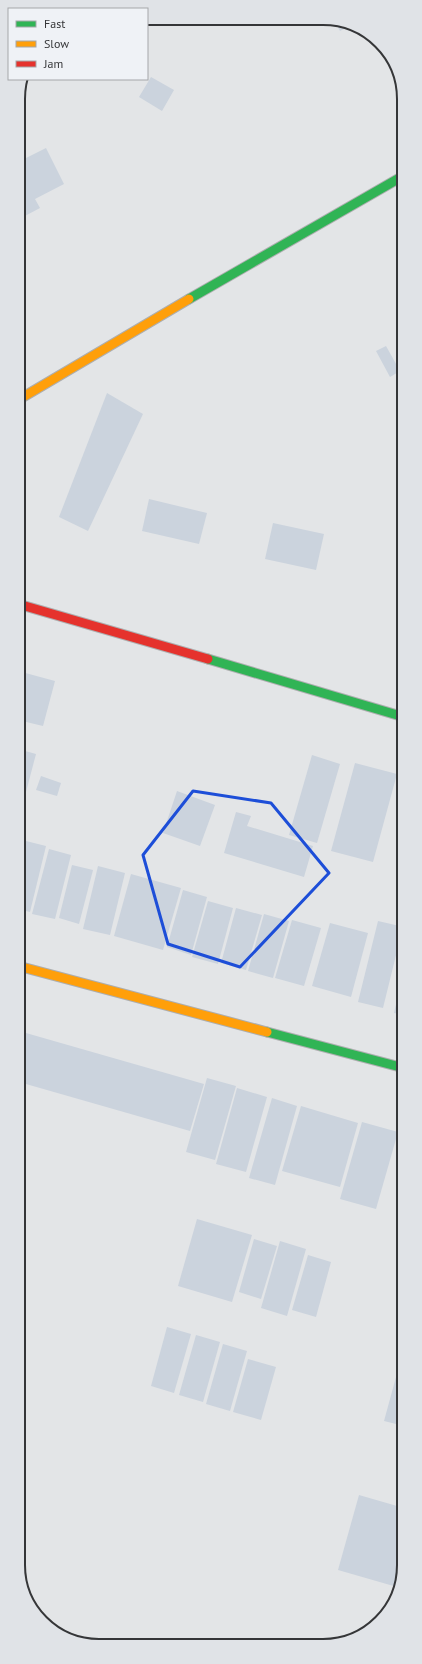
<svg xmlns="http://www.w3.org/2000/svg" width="422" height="1664" font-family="'PT Sans',sans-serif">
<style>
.building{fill:#cbd3dd}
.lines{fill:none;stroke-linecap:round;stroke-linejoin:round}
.fast-casing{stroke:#adaeaf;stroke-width:11}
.slow-casing{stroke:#adaeaf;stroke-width:11}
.jam-casing{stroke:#adaeaf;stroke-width:11}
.fast{stroke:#30b455;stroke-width:9}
.slow{stroke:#ff9f0a;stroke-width:9}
.jam{stroke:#e5322d;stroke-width:9}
.marked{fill:none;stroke:#1d4ed8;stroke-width:3;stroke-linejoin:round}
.rim{fill:none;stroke:#353638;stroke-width:2}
</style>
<rect width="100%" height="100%" fill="#e3e5e7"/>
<!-- building -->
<g class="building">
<path d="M334,20h5l11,6 -10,5z"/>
<path d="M151,77l23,13 -12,21 -23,-14z"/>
<path d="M46,148l18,36 -29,15 5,9 -17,9 -5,-9v-46z"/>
<path d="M386,346l14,25 -10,6 -14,-26z"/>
<path d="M107,393l36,21 -55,117 -29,-14z"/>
<path d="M149,499l58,14 -8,31 -57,-13z"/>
<path d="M18,512l7,2 -6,22h-1z"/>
<path d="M273,523l51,11 -8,36 -51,-11z"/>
<path d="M18,671l37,10 -12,45 -25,-6z"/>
<path d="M18,749l18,5 -10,38 -8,-2z"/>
<path d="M312,755l28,9 -23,79 -28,-8z"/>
<path d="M355,763l42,11 -24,88 -42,-11z"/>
<path d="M41,776l20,7 -4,13 -21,-6z"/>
<path d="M177,791l38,14 -15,41 -37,-13z"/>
<path d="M236,812l15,4 -4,10 66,20 -9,31 -80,-24z"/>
<path d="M18,839l28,7 -16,66 -12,-3z"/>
<path d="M49,849l22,6 -16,64 -23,-5z"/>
<path d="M72,865l21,5 -14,54 -20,-6z"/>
<path d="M98,866l27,7 -15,62 -27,-6z"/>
<path d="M131,874l50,14 -18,62 -49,-14z"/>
<path d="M183,890l24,7 -16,58 -24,-8z"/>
<path d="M208,901l25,7 -15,56 -26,-7z"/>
<path d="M236,908l26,7 -16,55 -25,-7z"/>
<path d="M264,914l25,7 -16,57 -25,-7z"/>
<path d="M292,920l29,8 -17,58 -29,-8z"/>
<path d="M378,921l26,6v22l-6,-2 -15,61 -25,-6z"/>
<path d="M330,923l38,10 -17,64 -39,-11z"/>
<path d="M403,974h1v41l-10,-2z"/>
<path d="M19,1031l185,53 -14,47 -171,-49z"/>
<path d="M207,1078l29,8 -21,74 -29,-8z"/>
<path d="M237,1088l30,9 -21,75 -30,-8z"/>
<path d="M272,1098l25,8 -22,79 -26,-7z"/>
<path d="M301,1106l57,17 -18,64 -58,-16z"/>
<path d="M362,1122l36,10 -22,77 -36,-10z"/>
<path d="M197,1219l55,16 -20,67 -54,-16z"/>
<path d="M254,1239l23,7 -16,53 -22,-7z"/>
<path d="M280,1241l26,8 -19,67 -26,-8z"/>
<path d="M308,1255l23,7 -15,55 -24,-7z"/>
<path d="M167,1327l24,7 -17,59 -23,-7z"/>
<path d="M403,1331h1v17l-5,-1z"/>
<path d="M196,1335l24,7 -17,60 -24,-7z"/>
<path d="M223,1344l24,7 -17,60 -24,-7z"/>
<path d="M402,1355h2v71l-20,-5z"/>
<path d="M248,1359l28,8 -15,53 -28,-8z"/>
<path d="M359,1495l45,13v62l-7,17 -59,-17z"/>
</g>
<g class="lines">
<!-- fast casing -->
<g class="fast-casing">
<g id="fast">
<path d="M189,299l214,-123"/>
<path d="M208,659l196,58"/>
<path d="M267,1032l137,36"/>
</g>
</g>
<!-- slow casing -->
<g class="slow-casing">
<g id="slow">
<path d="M18,400l171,-101"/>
<path d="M18,966l249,66"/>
</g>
</g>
<!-- jam casing -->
<g class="jam-casing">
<path id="jam" d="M18,604l190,55"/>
</g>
<!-- fast -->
<use href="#fast" class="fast"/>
<!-- slow -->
<use href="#slow" class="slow"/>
<!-- jam -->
<use href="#jam" class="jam"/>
</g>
<!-- marked area -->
<path class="marked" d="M193,791l78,12 58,70 -89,94 -72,-23 -25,-89z"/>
<!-- crop -->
<path d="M0 0H422V1664H0ZM99 25H323A74 74 0 0 1 397 99V1565A74 74 0 0 1 323 1639H99A74 74 0 0 1 25 1565V99A74 74 0 0 1 99 25Z" fill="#e0e3e7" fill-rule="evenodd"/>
<path class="rim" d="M99 25H323A74 74 0 0 1 397 99V1565A74 74 0 0 1 323 1639H99A74 74 0 0 1 25 1565V99A74 74 0 0 1 99 25Z"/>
<!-- legend -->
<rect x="8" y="8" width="140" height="72" fill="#eff2f6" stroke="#a5a7aa"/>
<rect x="16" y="21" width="20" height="6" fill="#30b455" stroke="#a5a7aa"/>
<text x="44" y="28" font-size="12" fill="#353638">Fast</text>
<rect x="16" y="41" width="20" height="6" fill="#ff9f0a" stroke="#a5a7aa"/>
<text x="44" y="48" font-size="12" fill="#353638">Slow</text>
<rect x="16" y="61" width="20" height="6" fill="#e5322d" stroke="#a5a7aa"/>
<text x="44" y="68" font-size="12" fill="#353638">Jam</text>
</svg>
